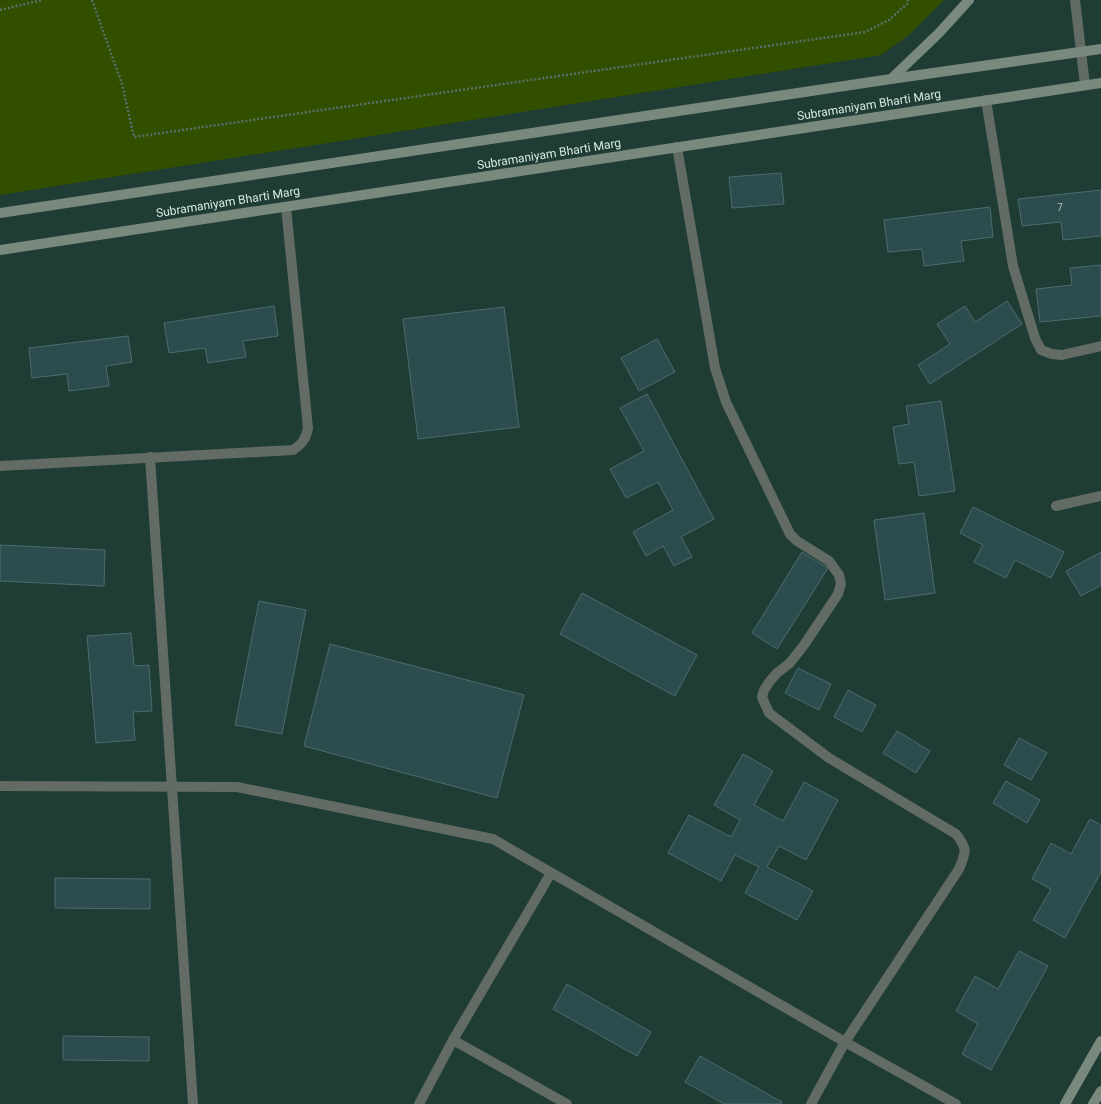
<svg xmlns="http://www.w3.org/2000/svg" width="1101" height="1104" font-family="Roboto,sans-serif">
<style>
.green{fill:#324f00}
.building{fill:#2d4c4e;stroke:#4c6c6e}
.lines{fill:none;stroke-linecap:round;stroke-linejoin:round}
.path{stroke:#58716b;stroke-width:2.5;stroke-dasharray:2 2;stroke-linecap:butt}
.minor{stroke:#626c64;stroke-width:10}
.tertiary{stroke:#626c64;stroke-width:10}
.secondary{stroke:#7a897e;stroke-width:10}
.labels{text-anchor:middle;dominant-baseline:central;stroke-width:3.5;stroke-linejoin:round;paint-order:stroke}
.number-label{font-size:10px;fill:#adc1be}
.street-label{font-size:12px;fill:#d8e8e3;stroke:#1f3c35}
</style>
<rect width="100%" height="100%" fill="#1f3c35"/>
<!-- green -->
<path class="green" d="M0,0h944l-35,35 -28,20 -881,140z"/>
<!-- building -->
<g class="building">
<path d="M781,173l3,31 -52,4 -3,-31z"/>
<path d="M1101,190v46l-38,4 -2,-18 -39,4 -4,-27z"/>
<path d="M990,207l3,30 -32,4 3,20 -40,5 -2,-17 -34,3 -4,-32z"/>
<path d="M1101,265v51l-61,6 -4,-33 36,-4 -2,-17z"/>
<path d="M1007,301l15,23 -92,60 -12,-19 32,-21 -13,-20 28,-18 10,16z"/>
<path d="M274,306l4,30 -35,5 3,16 -38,6 -3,-15 -36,5 -5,-30z"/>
<path d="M504,307l15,120 -101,12 -15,-120z"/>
<path d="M128,336l4,26 -26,4 3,20 -40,5 -2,-17 -35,4 -3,-30z"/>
<path d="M657,339l18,33 -36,19 -18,-33z"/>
<path d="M647,394l67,125 -33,18 11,20 -18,9 -11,-20 -17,10 -13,-24 40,-22 -15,-28 -32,16 -16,-29 34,-18 -24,-43z"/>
<path d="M941,401l14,90 -36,5 -5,-34 -15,2 -6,-37 16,-3 -3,-18z"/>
<path d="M973,507l91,45 -13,26 -36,-18 -9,18 -32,-16 9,-17 -23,-12z"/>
<path d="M924,513l11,80 -50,7 -11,-80z"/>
<path d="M0,545l105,5 -1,36 -104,-5z"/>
<path d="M802,552l26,16 -51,81 -25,-16z"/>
<path d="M1101,552v33l-20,11 -15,-25z"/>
<path d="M582,593l115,62 -22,41 -115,-62z"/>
<path d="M259,601l47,9 -24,124 -47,-9z"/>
<path d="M131,633l3,33 15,-1 3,46 -19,1 2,28 -39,3 -9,-107z"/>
<path d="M330,644l194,51 -27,103 -193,-52z"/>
<path d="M798,668l33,16 -12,26 -34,-17z"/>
<path d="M848,690l28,15 -14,27 -28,-15z"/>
<path d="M897,731l33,20 -14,22 -33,-20z"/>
<path d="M1019,738l28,15 -16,27 -27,-15z"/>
<path d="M743,754l30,17 -19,34 29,16 21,-39 34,18 -32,60 -27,-14 -12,21 46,24 -16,29 -52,-27 14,-26 -24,-12 -14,26 -53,-28 21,-38 42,22 9,-17 -26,-15z"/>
<path d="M1006,781l34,19 -13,23 -34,-20z"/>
<path d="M1090,819l11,6v47l-36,66 -32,-18 18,-31 -19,-10 19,-36 20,11z"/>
<path d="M55,878l95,1v30l-95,-1z"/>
<path d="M1019,951l29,15 -57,104 -29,-16 16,-30 -22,-13 19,-35 23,13z"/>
<path d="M567,984l84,48 -14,24 -84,-47z"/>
<path d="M63,1036l86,1v24l-86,-1z"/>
<path d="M700,1056l82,46 -1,2h-57l-39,-22z"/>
</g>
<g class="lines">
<!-- path -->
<g class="path">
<path d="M92,0l30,84 12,53 731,-105 24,-12 19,-17v-3"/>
<path d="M0,10l42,-10"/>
</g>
<!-- minor -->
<g class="minor">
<path d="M986,100l27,166 22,72 6,12 11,4 10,1 39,-9"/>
<path d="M677,147l38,221 11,34 64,132 7,7 32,20 10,14 2,9 -3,10 -34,51 -14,18 -13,10 -7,8 -6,9 -2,7 7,16 60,45 127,76c12,15 10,18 3,35l-114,173 -34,62"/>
<path d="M150,457l43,647"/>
<path d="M0,466l293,-16c9,-6 13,-11 15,-22l-22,-221"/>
<path d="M1056,506l45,-10"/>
<path d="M0,786l237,1 256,52 352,203 111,62"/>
<path d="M453,1040l114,64"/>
<path d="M419,1104l34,-64 98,-167"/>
</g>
<!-- tertiary -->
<path class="tertiary" d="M1075,0l10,85"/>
<!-- secondary -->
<g class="secondary">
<path d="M891,79l48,-46 30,-33"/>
<path d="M0,213l891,-134 210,-30"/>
<path d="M0,250l1101,-167"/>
<path d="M1065,1104l36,-63"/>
<path d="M1093,1104l8,-13"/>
</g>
</g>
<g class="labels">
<!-- number labels -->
<g class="number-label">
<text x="1060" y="207">7</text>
</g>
<!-- street labels -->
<g class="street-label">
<text transform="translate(869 105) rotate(-9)">Subramaniyam Bharti Marg</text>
<text transform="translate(549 154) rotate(-9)">Subramaniyam Bharti Marg</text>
<text transform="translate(228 202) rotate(-9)">Subramaniyam Bharti Marg</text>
</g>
</g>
</svg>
